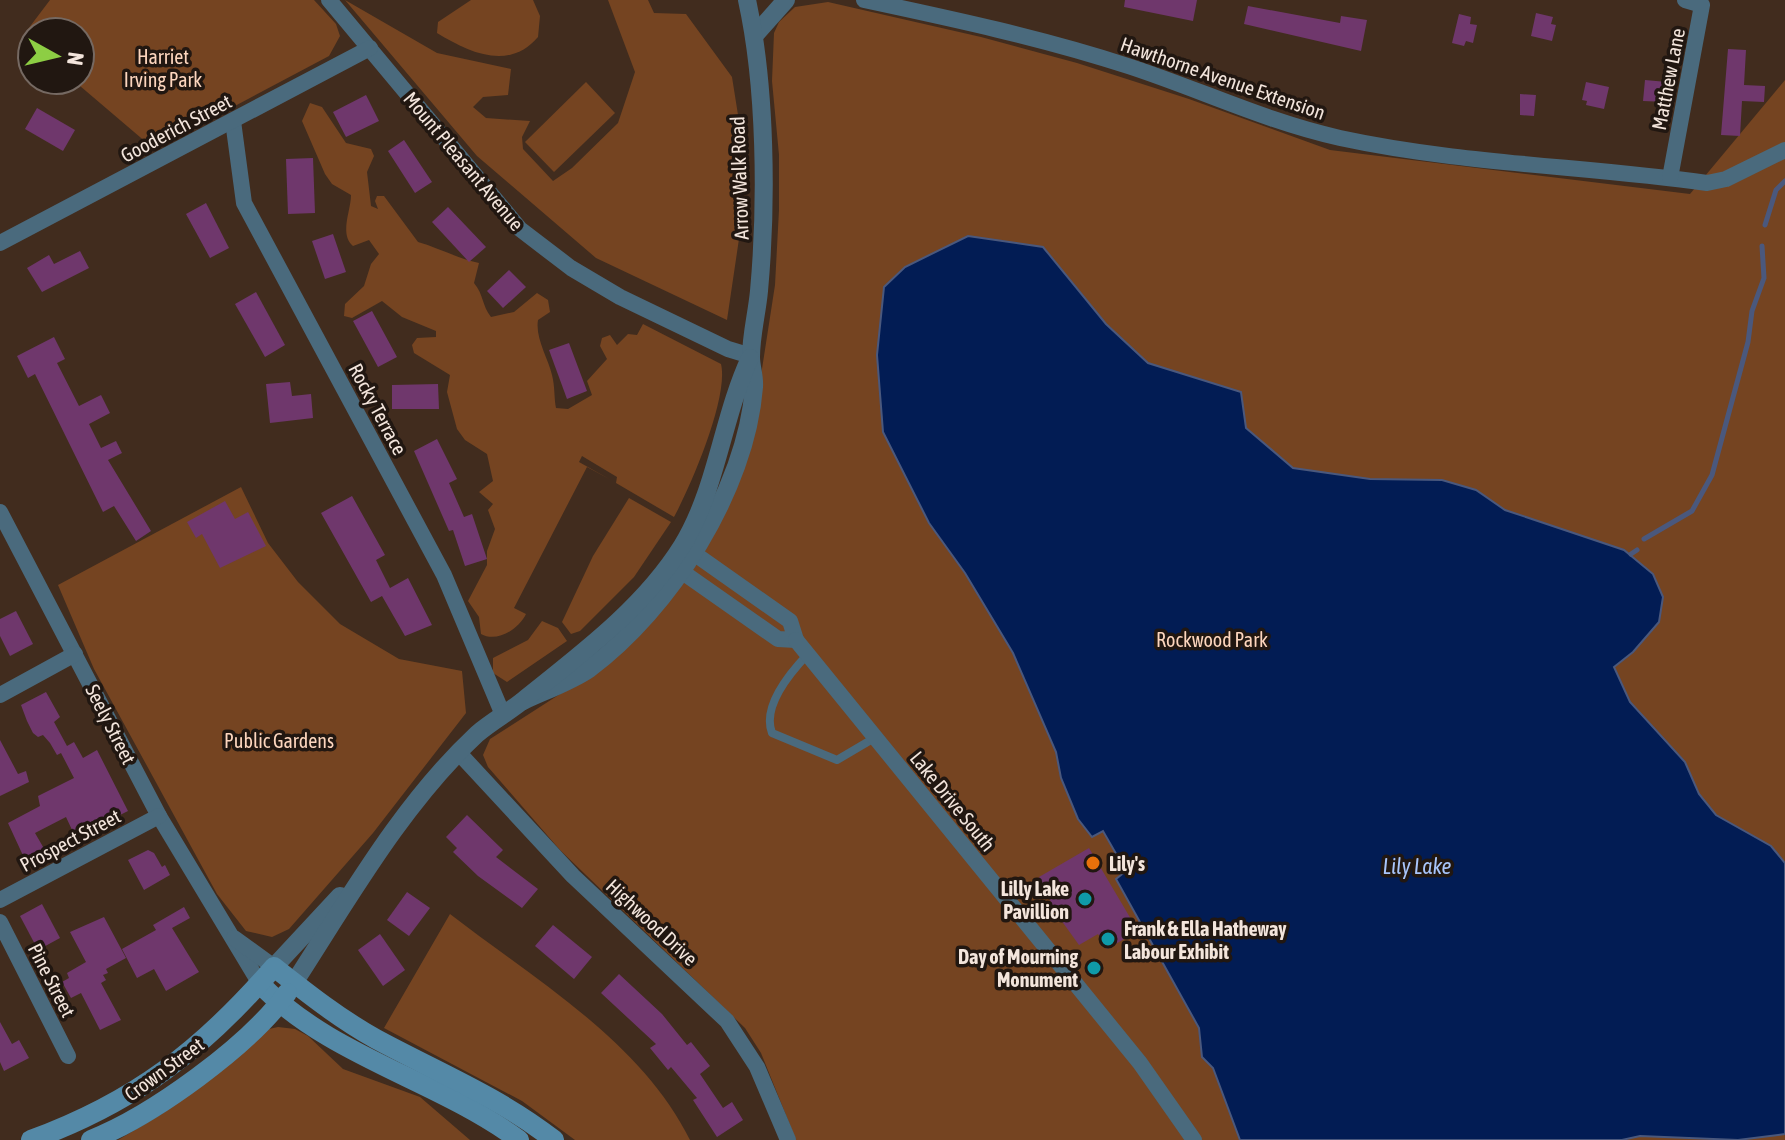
<svg xmlns="http://www.w3.org/2000/svg" width="1785" height="1140" font-family="'Asap Condensed',sans-serif">
<style>
.green{fill:#754421}
.water{fill:#021c54;stroke:#4a587d;stroke-width:2}
.lines{fill:none;stroke-linecap:round;stroke-linejoin:round}
.stream{stroke:#4a587d;stroke-width:5}
.building{fill:#6f376c}
.service{stroke:#4a6a7d;stroke-width:8}
.minor{stroke:#4a6a7d;stroke-width:16}
.tertiary{stroke:#4a6a7d;stroke-width:18}
.secondary{stroke:#5489a7;stroke-width:20}
.food-dot{fill:#e8710a;stroke:#211711;stroke-width:3}
.culture-dot{fill:#0f9aa8;stroke:#211711;stroke-width:3}
.labels{text-anchor:middle;dominant-baseline:central;stroke-width:7;stroke-linejoin:round;paint-order:stroke}
.park-label{font-size:20px;fill:#fdd6be;stroke:#211711}
.street-label{font-size:20px;fill:#f3e5dc;stroke:#211711}
.poi-label{font-size:20px;font-weight:bold;fill:#f3e5dc;stroke:#211711;text-anchor:start}
.water-label{font-size:22px;font-style:italic;fill:#a8c5fb;stroke:#211711}
</style>
<rect width="100%" height="100%" fill="#412c1e"/>
<!-- green -->
<g class="green">
<path d="M50,0h264l22,24 4,12 -11,20 -175,93 -81,-69h7v-48h-48v13l-10,-8z"/>
<path d="M345,0l92,53 74,16 -3,26 -25,2 -10,10 13,11 44,3 -8,16 1,12 30,32 19,-13 46,-45 17,-51 -27,-72h40l6,13 32,1 46,63 16,101 -21,142 -131,-62 -119,-102z"/>
<path d="M471,0h62l7,16 -2,21c-29,34 -68,16 -101,-4l1,-11z"/>
<path d="M828,2l153,35 96,26 112,36 141,51 360,44 95,-114v1060h-989l-35,-87 -16,-25 -185,-178 -72,-83 -5,-12 7,-16 81,-52 118,-115 67,-165 8,-51 11,-71 4,-75v-55l-7,-74 2,-48 5,-11 16,-15z"/>
<path d="M586,82l29,31 -61,59 -29,-30z"/>
<path d="M310,103l12,4 24,36 25,6 3,7 -7,16 4,34 7,3 -3,-8 2,-5h7l34,46c21,6 41,17 61,21l-5,20c10,12 8,23 17,34l23,-5 23,-19 11,7 2,12 -12,8c-3,18 10,38 14,55 3,11 2,23 4,33l12,1 24,-14 -5,-14 20,-22 -7,-13 2,-8 8,-3 7,10 11,-11 9,1 6,-11 78,40c8,33 -30,122 -47,153l-58,-34 1,-6 -35,-21 -3,6 32,18 -24,-13 -73,141 12,6c-7,15 -29,29 -45,20l-2,-17 -11,-16 19,-36v-14l8,-22 -7,-19 5,-6 -14,-12 14,-11 -6,-27 -22,-14 -8,-11 -10,-37 3,-17 -36,-22 -2,-8 5,-7 19,-1v-6l-34,-14 -20,-16 -30,17 -8,-2 1,-12 19,-18 7,-22 8,-10 -10,-14 -16,6c-14,-12 -2,-35 -2,-51l-19,-11 -7,-10 -23,-53z"/>
<path d="M241,487l27,56 30,39 42,42 59,35 63,12 4,42 -93,120 -84,96 -17,8 -26,-6 -29,-37 -123,-225 -36,-84z"/>
<path d="M629,498l42,24 -37,55 -54,54 -9,3 -9,-12 31,-66z"/>
<path d="M542,621l16,7 9,13 -60,41 -14,-9v-15l35,-18z"/>
<path d="M450,914c84,65 191,127 240,226h-115l-53,-39 -138,-73z"/>
<path d="M278,1027l17,2 13,7 35,33 77,28 50,43h-352l44,-26 107,-85z"/>
</g>
<!-- water -->
<path class="water" d="M968,236l75,11 63,77 42,39 93,29 5,36 47,40 77,11 72,1 34,10 29,20 119,40 29,24 10,23 -4,25 -26,30 -19,15 16,35 55,60 14,32 17,21 55,31 14,17v271l-47,6 -98,-4 -18,4h-382l-27,-72 -11,-11 -3,-29 -83,-149 10,-8 -23,-40 -11,6 -14,-18 -17,-41 -5,-26 -43,-99 -48,-80 -36,-50 -46,-91 -6,-77 7,-68 21,-20z"/>
<g class="lines">
<!-- stream -->
<g class="stream">
<path d="M1765,225l11,-35 9,-9"/>
<path d="M1644,539l48,-28 20,-36 36,-133 4,-31 12,-33 -2,-32"/>
<path d="M1631,554l6,-4"/>
</g>
</g>
<!-- building -->
<g class="building">
<path d="M1125,0h72l-4,21 -69,-14z"/>
<path d="M1248,6l92,17 1,-7 26,4 -6,31 -117,-27z"/>
<path d="M1536,13l17,4 -2,7 5,1 -4,16 -21,-5z"/>
<path d="M1459,14l12,3 -1,7 7,1 -4,18 -7,-2 -2,5 -12,-3z"/>
<path d="M1728,49l18,1 -2,35 21,1 -1,16 -22,-1 -2,35 -19,-1z"/>
<path d="M1645,80l22,2 -1,20 -23,-1z"/>
<path d="M1586,82l23,5 -5,22 -18,-4 1,-4 -5,-1z"/>
<path d="M1520,94l16,1 -2,21 -14,-1z"/>
<path d="M366,95l13,26 -33,16 -13,-25z"/>
<path d="M37,108l38,22 -12,21 -38,-22z"/>
<path d="M404,140l28,42 -17,11 -27,-42z"/>
<path d="M313,158l2,55 -27,1 -2,-55z"/>
<path d="M206,203l23,45 -19,10 -24,-44z"/>
<path d="M448,207l38,40 -17,15 -37,-40z"/>
<path d="M333,234l13,38 -21,7 -13,-38z"/>
<path d="M80,251l9,17 -47,24 -15,-24 22,-13 5,9z"/>
<path d="M509,270l17,17 -23,21 -16,-17z"/>
<path d="M256,292l29,53 -20,12 -30,-53z"/>
<path d="M372,311l25,46 -19,10 -25,-46z"/>
<path d="M54,337l11,22 -8,4 22,43 22,-11 9,18 -21,11 12,24 15,-7 6,12 -14,7 43,71 -15,10 -22,-35 -11,6 -68,-138 -7,4 -11,-22z"/>
<path d="M569,343l18,48 -20,8 -18,-49z"/>
<path d="M290,382l2,14 19,-2 2,24 -43,5 -4,-39z"/>
<path d="M438,384l1,25h-47v-24z"/>
<path d="M437,439l20,40 -8,4 15,34 8,-3 15,45 -22,7 -12,-36 -4,1 -35,-80z"/>
<path d="M352,496l33,59 -9,5 14,28 18,-10 24,47 -27,11 -23,-40 -11,6 -50,-89z"/>
<path d="M225,501l10,18 13,-7 18,34 -46,22 -18,-34 -6,4 -9,-16z"/>
<path d="M16,611l17,33 -23,12 -10,-20v-17z"/>
<path d="M46,692l14,25 -6,5 13,24 7,-4 9,16 14,-8 31,61 -24,12 -3,-6 -28,15 -7,-15 -31,16 11,19 -20,10 -18,-39 32,-17 -2,-10 36,-18 -13,-25 -4,2 -7,-12 -7,-8 -5,2 -5,-4 -6,-12 -6,-16z"/>
<path d="M0,740l18,34 8,-3 3,11 -29,14z"/>
<path d="M467,815l36,35 -7,7 42,32 -16,19 -44,-32 -25,-24 4,-4 -11,-11z"/>
<path d="M1089,848l49,83 -31,18 -9,-15 -19,11 -23,-32 -17,-36z"/>
<path d="M148,850l6,3 8,14 3,-2 5,10 -26,15 -16,-30z"/>
<path d="M407,892l23,16 -21,28 -22,-16z"/>
<path d="M42,904l18,34 -22,12 -18,-34z"/>
<path d="M184,907l6,11 -18,10 27,44 -33,19 -12,-22 -17,9 -15,-29 34,-19 -3,-5z"/>
<path d="M104,917l22,41 -20,11 2,4 -5,2 3,5 -5,3 20,37 -21,10 -19,-37 -10,5 -9,-16 7,-4 -2,-5 19,-11 -16,-30z"/>
<path d="M553,925l39,32 -18,22 -39,-33z"/>
<path d="M380,934l25,36 -22,16 -25,-36z"/>
<path d="M619,974l43,40 25,31 4,-3 19,24 -10,8 23,34 9,-6 11,18 -26,17 -24,-37 4,-2 -26,-31 -3,3 -18,-22 6,-4 -55,-51z"/>
<path d="M0,1022l12,22 7,-4 10,18 -25,13 -4,-9z"/>
</g>
<g class="lines">
<!-- service -->
<path class="service" d="M807,655c-17,18 -45,52 -35,78l65,27 39,-23"/>
<!-- minor -->
<g class="minor">
<path d="M329,0l191,229 51,39 49,29 108,52 23,7"/>
<path d="M864,0c89,19 178,38 264,66 71,23 139,56 212,72 120,26 245,28 367,45l19,-4 59,-29"/>
<path d="M233,121l11,82 200,372 59,140"/>
<path d="M1670,178l32,-173 -17,-5"/>
<path d="M0,243l370,-195"/>
<path d="M0,512l159,304 101,168"/>
<path d="M671,564l107,75 18,1 -6,-19 -105,-74"/>
<path d="M796,640l344,423 54,77"/>
<path d="M0,695l75,-41"/>
<path d="M459,753l114,123 154,145 30,46 31,73"/>
<path d="M0,900l159,-84"/>
<path d="M0,922l68,134"/>
<path d="M234,938l40,29"/>
</g>
<!-- tertiary -->
<g class="tertiary">
<path d="M754,36l32,-36"/>
<path d="M523,701c21,-10 47,-19 66,-32 81,-60 157,-179 165,-282 1,-10 -3,-20 -3,-30 0,-22 6,-44 8,-66 8,-88 7,-205 -12,-291"/>
<path d="M274,967l66,-71"/>
<path d="M294,983c55,-85 108,-179 183,-249 15,-13 34,-23 49,-36 55,-44 118,-91 156,-152 35,-57 40,-128 68,-188"/>
</g>
<!-- secondary -->
<g class="secondary">
<path d="M260,984c71,73 178,96 259,156"/>
<path d="M31,1140c104,-38 171,-90 243,-173 33,26 66,52 102,72 61,33 123,58 178,101"/>
<path d="M91,1140c61,-24 158,-94 196,-147"/>
</g>
</g>
<!-- markers -->
<circle class="food-dot" cx="1093" cy="863" r="8"/>
<g class="culture-dot">
<circle cx="1085" cy="899" r="8"/>
<circle cx="1108" cy="939" r="8"/>
<circle cx="1094" cy="968" r="8"/>
</g>
<g class="labels">
<!-- park labels -->
<g class="park-label">
<text x="163" y="56">Harriet<tspan x="163" dy="23">Irving Park</tspan></text>
<text x="1212" y="639">Rockwood Park</text>
<text x="279" y="740">Public Gardens</text>
</g>
<!-- street labels -->
<g class="street-label">
<text transform="translate(1223 78) rotate(19)">Hawthorne Avenue Extension</text>
<text transform="translate(1668 79) rotate(-79)">Matthew Lane</text>
<text transform="translate(176 128) rotate(-28)">Gooderich Street</text>
<text transform="translate(464 161) rotate(50)">Mount Pleasant Avenue</text>
<text transform="translate(739 178) rotate(-92)">Arrow Walk Road</text>
<text transform="translate(378 409) rotate(62)">Rocky Terrace</text>
<text transform="translate(111 724) rotate(63)">Seely Street</text>
<text transform="translate(953 801) rotate(51)">Lake Drive South</text>
<text transform="translate(70 840) rotate(-28)">Prospect Street</text>
<text transform="translate(652 922) rotate(43)">Highwood Drive</text>
<text transform="translate(52 980) rotate(63)">Pine Street</text>
<text transform="translate(164 1069) rotate(-36)">Crown Street</text>
</g>
<!-- poi labels -->
<g class="poi-label">
<text x="1109" y="863">Lily's</text>
<text x="1069" y="888" text-anchor="end">Lilly Lake<tspan x="1069" dy="23">Pavillion</tspan></text>
<text x="1124" y="928">Frank &amp; Ella Hatheway<tspan x="1124" dy="23">Labour Exhibit</tspan></text>
<text x="1078" y="956" text-anchor="end">Day of Mourning<tspan x="1078" dy="23">Monument</tspan></text>
</g>
<!-- water labels -->
<g class="water-label">
<text x="1417" y="866">Lily Lake</text>
</g>
</g>
<!-- north arrow -->
<g transform="translate(56 56) rotate(98)"><circle r="38" fill="#211711" stroke="#756962" stroke-width="2"/>
<path d="M0-6L14 30L0 20L-14 30Z" fill="#8dce44"/>
<text y="-12" font-size="22" font-weight="bold" text-anchor="middle" fill="#f3e5dc">N</text>
</g>
</svg>
